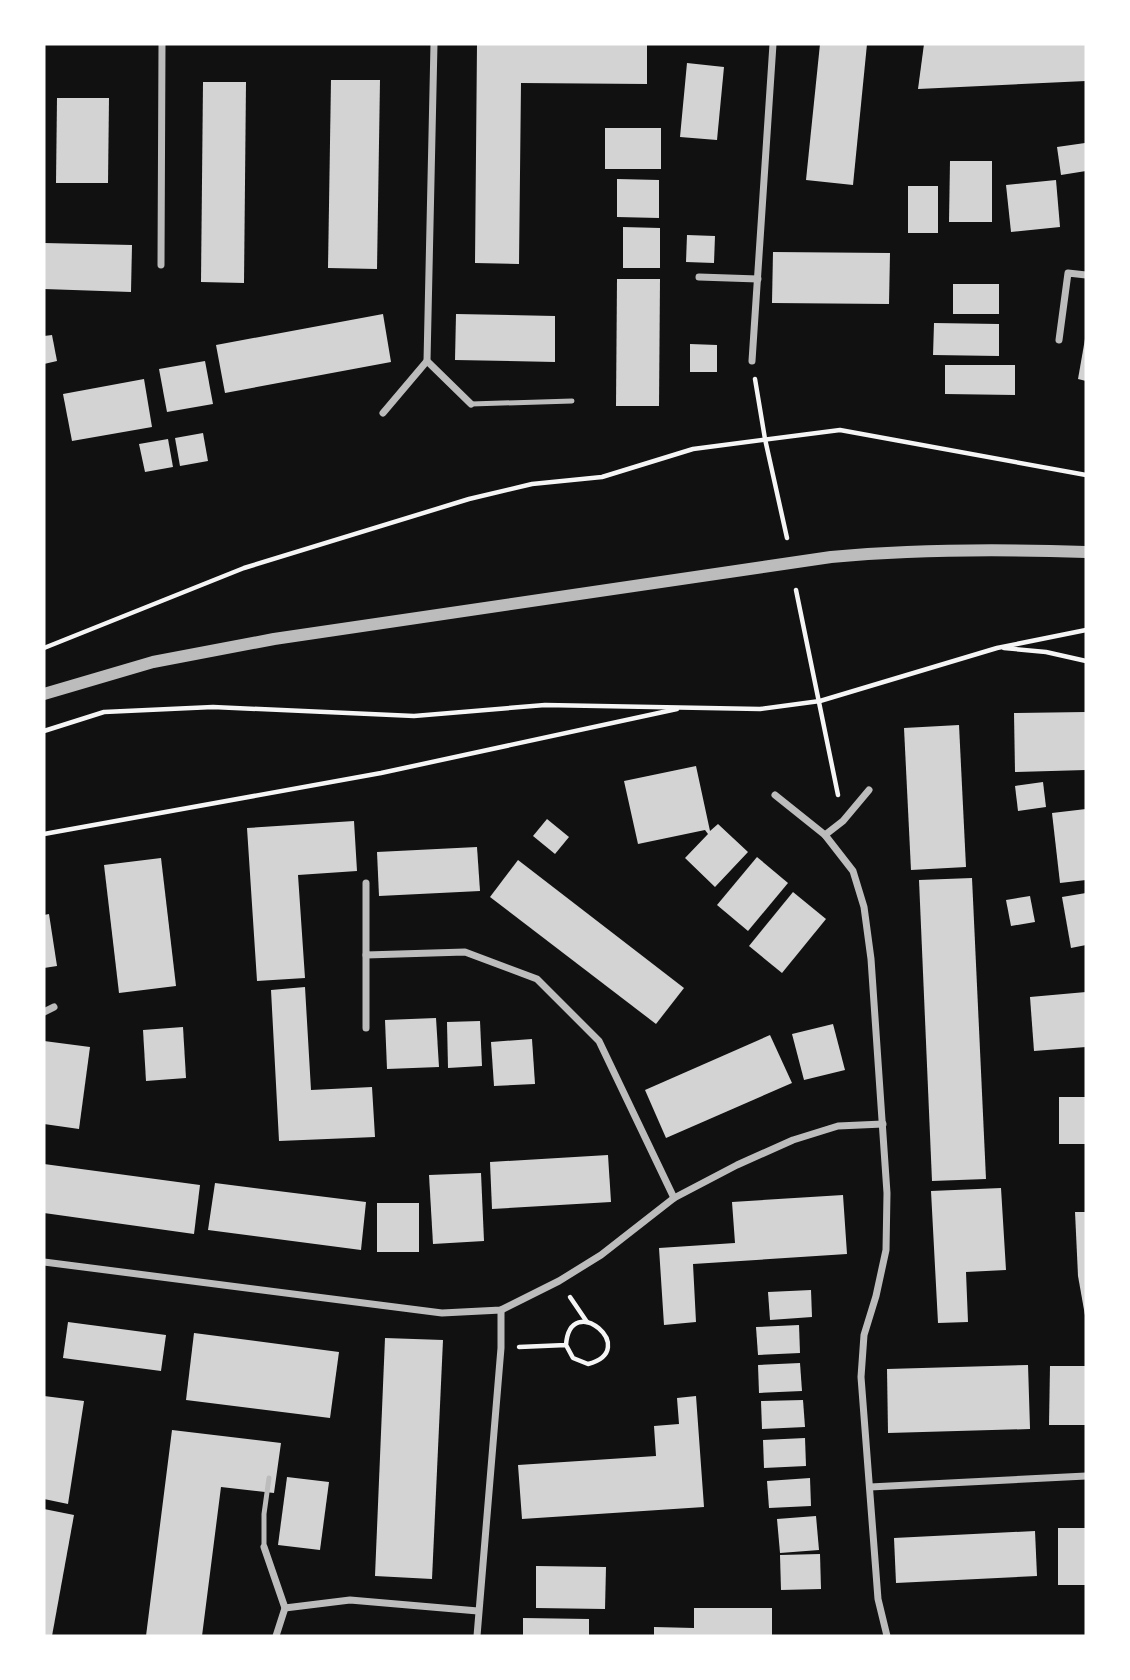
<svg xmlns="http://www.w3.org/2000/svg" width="1130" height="1680" font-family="Barlow,sans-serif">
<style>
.building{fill:#d3d3d3}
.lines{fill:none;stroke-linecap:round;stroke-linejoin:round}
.path{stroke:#f5f5f5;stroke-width:4.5}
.service{stroke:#bcbcbc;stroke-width:5}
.minor{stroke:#bcbcbc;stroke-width:7}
.tertiary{stroke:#bcbcbc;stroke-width:12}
</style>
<rect width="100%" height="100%" fill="#111"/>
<!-- building -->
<g class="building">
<path d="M477,44h170v40l-126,-1 -2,181 -44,-1z"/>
<path d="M820,44h47l-14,141 -47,-5z"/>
<path d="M924,44h162v37l-168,8z"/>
<path d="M687,63l37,4 -7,73 -37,-3z"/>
<path d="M331,80h49l-3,189 -49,-1z"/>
<path d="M203,82h43l-2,201 -43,-1z"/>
<path d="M57,98h52l-1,85h-52z"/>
<rect x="605" y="128" width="56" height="41"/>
<path d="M1085,143l1,28 -25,4 -4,-28z"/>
<path d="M950,161h42v61h-43z"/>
<path d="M617,179l42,1v38l-42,-1z"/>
<path d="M1056,180l4,47 -49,5 -5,-47z"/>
<rect x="908" y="186" width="30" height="47"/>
<path d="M623,227l37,1v40h-37z"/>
<path d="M687,235l28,1 -1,27 -28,-1z"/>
<path d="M44,243l88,2 -1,47 -87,-3z"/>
<path d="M773,252l117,1 -1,51 -117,-1z"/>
<path d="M617,279h43l-1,127h-43z"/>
<rect x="953" y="284" width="46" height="30"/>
<path d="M383,314l8,48 -166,31 -9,-48z"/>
<path d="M456,314l99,2v46l-100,-2z"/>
<path d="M934,323l65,1v32l-66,-1z"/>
<path d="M52,335l5,26 -13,3v-28z"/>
<path d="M1085,339h1v42l-8,-2z"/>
<path d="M690,344l27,1v27h-27z"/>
<path d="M205,361l8,43 -46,8 -8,-43z"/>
<path d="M945,365h70v30l-70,-1z"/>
<path d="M144,379l8,48 -80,14 -9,-47z"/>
<path d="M203,433l5,28 -28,5 -5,-28z"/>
<path d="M168,439l5,28 -28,5 -6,-28z"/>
<path d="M1086,712v58l-71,2 -1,-59z"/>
<path d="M959,725l7,142 -55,3 -7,-142z"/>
<path d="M696,766l14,65 8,-7 30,28 -33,35 -30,-29 23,-24 -3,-4 -67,14 -14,-63z"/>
<path d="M1043,782l3,25 -28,4 -3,-25z"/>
<path d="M1086,809v71l-26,3 -8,-70z"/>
<path d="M547,819l22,18 -14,17 -22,-18z"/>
<path d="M354,821l3,50 -59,4 7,103 -48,3 -10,-153z"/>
<path d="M477,847l3,44 -101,5 -2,-44z"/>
<path d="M757,857l31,26 -40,48 -31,-26z"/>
<path d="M161,858l15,128 -57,7 -15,-128z"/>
<path d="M518,860l166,128 -28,36 -166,-127z"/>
<path d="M972,878l14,301 -54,2 -13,-301z"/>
<path d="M793,892l33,27 -44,54 -33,-27z"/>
<path d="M1086,893v52l-15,3 -9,-51z"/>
<path d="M1030,896l5,26 -24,4 -5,-26z"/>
<path d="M49,914l8,52 -13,2v-53z"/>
<path d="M305,987l6,103 61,-3 3,50 -96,4 -8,-151z"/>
<path d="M1086,992v55l-52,4 -4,-54z"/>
<path d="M436,1018l3,49 -52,2 -2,-49z"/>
<path d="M480,1021l2,45 -34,2 -1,-46z"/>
<path d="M833,1024l12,46 -41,10 -12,-46z"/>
<path d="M183,1027l3,51 -40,3 -3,-51z"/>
<path d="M770,1035l22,48 -126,55 -21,-48z"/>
<path d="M532,1039l3,45 -41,2 -3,-44z"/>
<path d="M44,1041l46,6 -11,82 -35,-5z"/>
<rect x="1059" y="1097" width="27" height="47"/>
<path d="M608,1155l3,47 -119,7 -2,-47z"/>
<path d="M44,1164l156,21 -6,49 -150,-21z"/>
<path d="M481,1173l3,68 -51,3 -4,-69z"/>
<path d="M215,1183l151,19 -5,48 -153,-20z"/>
<path d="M1001,1188l5,82 -40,2 2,50 -30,1 -7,-132z"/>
<path d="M843,1195l4,59 -154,10 3,58 -32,3 -5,-77 76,-5 -3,-41z"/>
<rect x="377" y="1203" width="42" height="49"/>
<path d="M1075,1212h11v109l-8,-45z"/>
<path d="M811,1290l1,27 -42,3 -2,-28z"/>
<path d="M68,1322l98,13 -5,36 -98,-13z"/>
<path d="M799,1325l1,28 -42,2 -2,-28z"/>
<path d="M194,1333l145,19 -9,66 -144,-18z"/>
<path d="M385,1338l58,2 -11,239 -57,-3z"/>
<path d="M800,1363l2,28 -43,2 -1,-28z"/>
<path d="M1028,1365l2,64 -142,4 -1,-64z"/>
<path d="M1050,1366h36v59h-37z"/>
<path d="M44,1396l40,5 -16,103 -24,-5z"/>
<path d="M696,1396l8,111 -182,12 -4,-54 138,-9 -2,-30 25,-2 -2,-26z"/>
<path d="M803,1400l2,27 -43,2 -1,-28z"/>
<path d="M172,1430l109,13 -7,50 -53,-6 -19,149h-56z"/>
<path d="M805,1438l1,28 -42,2 -1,-28z"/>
<path d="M287,1477l42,5 -9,68 -42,-5z"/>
<path d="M810,1478l1,28 -42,2 -2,-27z"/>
<path d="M44,1509l30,6 -22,121h-8z"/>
<path d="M816,1516l3,34 -39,3 -3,-34z"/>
<rect x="1058" y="1528" width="28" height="57"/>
<path d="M1035,1531l2,45 -141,7 -2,-45z"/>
<path d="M820,1554l1,35 -40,1 -1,-35z"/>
<path d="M536,1566l70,1 -1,42 -69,-1z"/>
<path d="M694,1608h78v28h-118v-9l40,1z"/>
<path d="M523,1618l66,1v17h-66z"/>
</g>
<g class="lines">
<!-- path -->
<g class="path">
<path d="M755,379l10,60 22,99"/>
<path d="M796,590l42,205"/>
<path d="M44,648l200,-80 225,-69 63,-15 70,-7 91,-28 147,-19 246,45"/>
<path d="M1004,648l42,4 40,9"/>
<path d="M44,731l60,-19 109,-5 201,9 131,-11 215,4 60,-8 177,-53 89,-18"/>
<path d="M44,834l337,-61 296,-64"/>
<path d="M570,1297l17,25"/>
<path d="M519,1347l47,-2c4,-56 76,5 22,19l-15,-6 -7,-13"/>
</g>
<!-- service -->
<g class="service">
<path d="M471,404l101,-3"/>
<path d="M264,1547v-33l5,-36"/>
</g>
<!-- minor -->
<g class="minor">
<path d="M434,44l-7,317 44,43"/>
<path d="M161,265l1,-221"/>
<path d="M699,277l59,2"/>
<path d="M1059,340l9,-67 18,2"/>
<path d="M752,361l21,-317"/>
<path d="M383,413l44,-52"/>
<path d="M775,795l50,40 28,36 11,36 7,52 16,234 -1,57 -10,46 -12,39 -3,42 17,222 9,37"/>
<path d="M825,835l18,-14 26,-31"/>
<path d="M366,883v72l99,-3 72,27 62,62 75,157"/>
<path d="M366,955v73"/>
<path d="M44,1012l10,-5"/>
<path d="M44,1262l398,51 59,-3 58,-29 42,-26 73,-57 63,-33 56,-25 45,-14 45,-2"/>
<path d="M870,1487l216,-11"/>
<path d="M264,1547l21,61 65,-8 128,11"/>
<path d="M276,1636l9,-28"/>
<path d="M477,1636l24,-288v-38"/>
</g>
<!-- tertiary -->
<path class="tertiary" d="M44,694l109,-32 121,-23 557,-82c85,-8 170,-8 255,-5"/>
</g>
<!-- border -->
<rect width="1130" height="1680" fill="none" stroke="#ffffff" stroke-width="91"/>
</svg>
